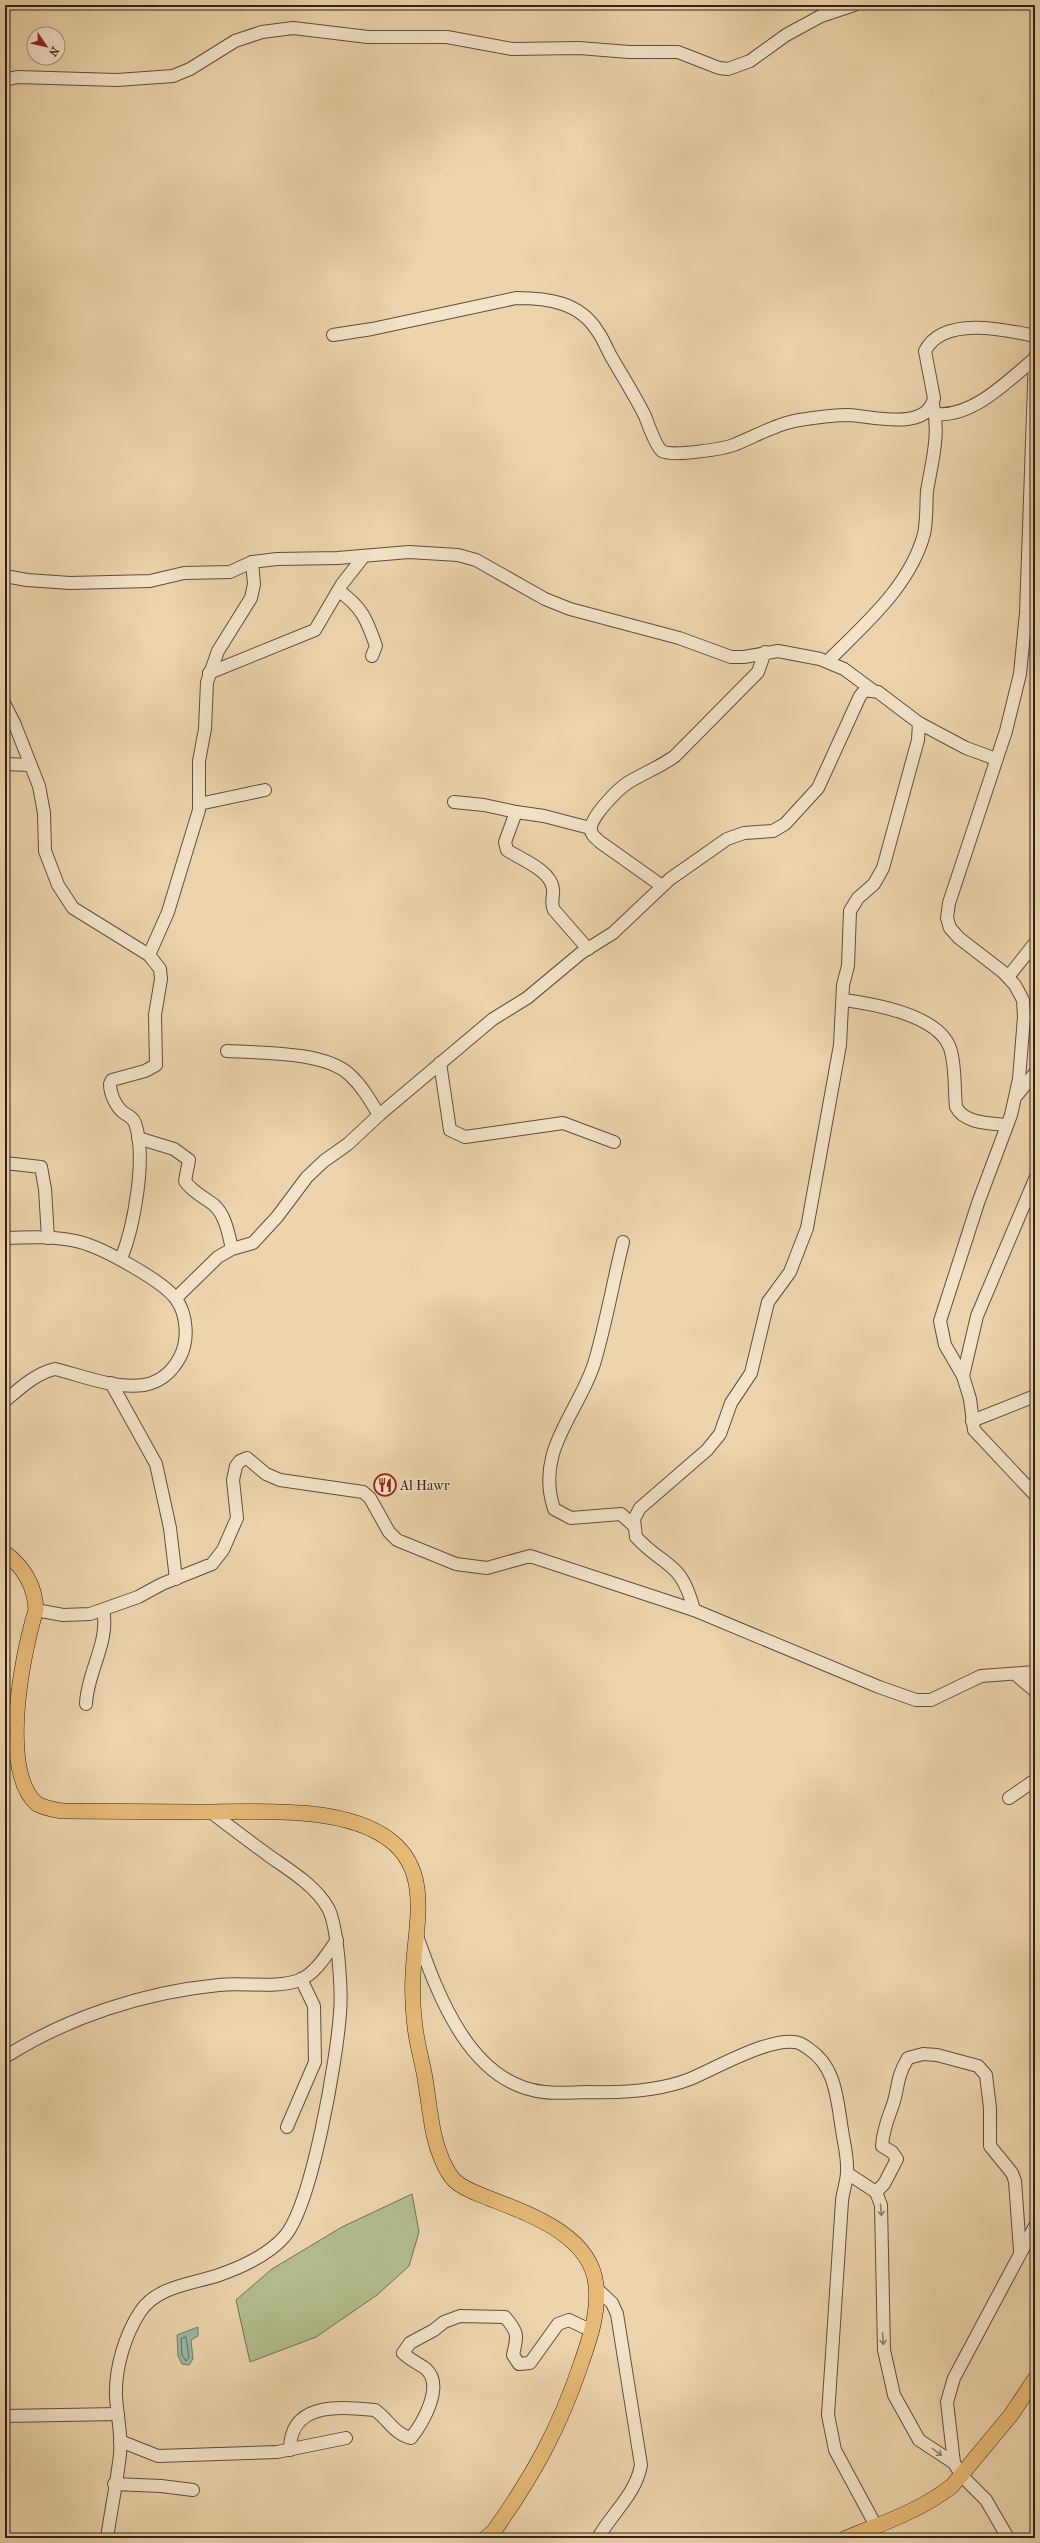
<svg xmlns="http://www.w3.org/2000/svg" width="1040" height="2543" font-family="'IM FELL French Canon',serif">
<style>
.green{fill:#b3be8d;stroke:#727052}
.water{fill:#9ab9a5;stroke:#707c6d}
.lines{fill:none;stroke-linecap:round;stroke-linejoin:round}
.shore{stroke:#656d5e;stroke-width:1}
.minor-casing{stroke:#5f4e3d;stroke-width:14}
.major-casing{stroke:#302118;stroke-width:16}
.minor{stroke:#f3e3c9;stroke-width:12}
.major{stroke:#e6ba76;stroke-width:15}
.oneway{stroke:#928270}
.labels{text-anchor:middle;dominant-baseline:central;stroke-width:3;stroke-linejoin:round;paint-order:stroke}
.poi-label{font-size:14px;fill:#302118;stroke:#f3e3c9;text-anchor:start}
</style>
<rect width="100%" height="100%" fill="#edd4ac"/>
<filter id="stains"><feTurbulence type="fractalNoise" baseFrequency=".005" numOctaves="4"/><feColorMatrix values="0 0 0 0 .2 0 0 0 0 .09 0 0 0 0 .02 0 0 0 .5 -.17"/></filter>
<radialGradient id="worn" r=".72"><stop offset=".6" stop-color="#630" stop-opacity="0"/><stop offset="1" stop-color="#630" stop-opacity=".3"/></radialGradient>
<!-- green -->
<path class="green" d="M412,2194l7,38 -10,34 -32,29 -61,42 -66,25 -14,-62 36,-31 70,-42z"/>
<!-- water -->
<path class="water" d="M198,2327v9l-7,4 2,19 -4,6 -7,-1 -4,-8 -1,-21z"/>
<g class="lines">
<!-- shore -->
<path class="shore" d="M186,2337l3,20 -3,4 -4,-6 -1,-16z"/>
<!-- minor casing -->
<g class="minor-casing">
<g id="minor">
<path d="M5,80l12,-3 100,3 56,-4 17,-7 45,-28 27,-9 31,-4 75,9h79l65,12 67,-1 50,4h49l41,16 9,1 22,-8 36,-26 35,-19 33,-11"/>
<path d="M333,335l39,-6 144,-31c32,0 64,4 82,34 6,8 9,18 14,26 11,19 23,38 33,58 3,8 11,31 17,35 9,6 63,-2 74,-7 24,-10 44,-22 70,-25 14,-2 28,-4 42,-4 24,1 79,17 86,-17l-9,-47c18,-35 78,-22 110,-15"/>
<path d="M935,414c37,4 73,-33 99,-55"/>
<path d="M5,576l22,4 43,3 80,-2 34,-8 46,-1 22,-10 25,-3 61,-1 71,-6 49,3 18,5 69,39 25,10 109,29 52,19h13l34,-6 42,8 24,10 27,20"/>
<path d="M339,591c23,16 28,29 37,55l-4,10"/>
<path d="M828,661c37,-37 82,-75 96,-127 3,-14 2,-29 3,-43 5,-30 13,-56 6,-87"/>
<path d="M209,673l106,-43 27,-46 22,-28"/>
<path d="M5,705l10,20 24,61 5,27 1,38 13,34 15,23 76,47 11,14 1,10 -6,36 1,50 -11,6 -33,9 -2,4c0,10 6,23 14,29 5,3 9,5 11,10 12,34 -1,104 -14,136"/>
<path d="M919,723l47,25 30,11"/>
<path d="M5,764l25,1"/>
<path d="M454,802l30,3 32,7"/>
<path d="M199,804l66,-14"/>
<path d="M662,886l-62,-44c-4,-4 -9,-7 -9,-12 -2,-12 28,-42 38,-48 15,-9 31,-15 46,-26l83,-84 7,-20"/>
<path d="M588,949l-34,-39c-4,-8 0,-13 -1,-21 -2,-19 -33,-30 -46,-39l-2,-8 11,-30 28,4 46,12"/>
<path d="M149,955l19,-43 31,-102v-49l6,-32 2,-47 11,-31 33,-53 3,-14 -2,-22"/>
<path d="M1008,977l27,-34"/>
<path d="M844,1000c30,4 94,15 106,48 6,18 4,40 6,59 9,17 34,16 51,18"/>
<path d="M227,1051c33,2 98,0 123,24 12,11 20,25 29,40"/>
<path d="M440,1063l10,67 15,7 98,-14 51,19"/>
<path d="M1017,1095l18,-22"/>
<path d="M138,1138l36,11 15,11 -4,21c7,11 19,16 29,24 11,9 15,30 18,44"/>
<path d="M5,1163l36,4 4,22 3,49"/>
<path d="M1035,1179l-58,137 -14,60 7,23 4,31 61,65"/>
<path d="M5,1238c24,-1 52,-2 75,4 23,6 83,39 96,57 11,15 13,41 4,58 -8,15 -19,25 -36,28 -31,4 -60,-9 -89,-16 -19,4 -36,20 -50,32"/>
<path d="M623,1242c-10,40 -17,82 -29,122 -17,51 -59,87 -40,145l17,9 50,-4 12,11"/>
<path d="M963,1376l-18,-31 -5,-24 38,-118 33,-88 8,-36 5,-62 -1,-17 -8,-15 -12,-13 -44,-34 -9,-10 -3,-10 2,-15 57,-172 14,-57 6,-61 9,-256"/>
<path d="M111,1383l45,81 14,64 6,51"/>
<path d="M972,1421l63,-25"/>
<path d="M36,1610l27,5 27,-1 48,-17 24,-13 50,-20 11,-14 14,-32 -4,-38 3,-14 4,-5 7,-3 19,16 14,6 83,12 7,6 19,34 8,8 59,24 31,4 43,-12 164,54c-13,-50 -28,-41 -58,-73l-2,-18 6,-11 67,-58 13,-16 11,-31 20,-30 17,-71 22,-30 17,-44 33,-183 3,-60 5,-19 2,-55 8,-13 16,-14 9,-16 35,-128 1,-17 -41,-31 -13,-2 -5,6 -42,92 -33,36 -12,7 -29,2 -17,6 -57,40 -57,54 -32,20 -54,45 -34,21 -114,96 -31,29 -24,17 -17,16 -30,40 -24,26 -21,6 -14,8 -42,41"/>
<path d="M694,1610l185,77 37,13h15l50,-24 54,-4"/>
<path d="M1015,1674l20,17"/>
<path d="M86,1704c1,-32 24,-62 17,-94"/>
<path d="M1009,1798l26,-18"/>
<path d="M417,1936c21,59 53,148 127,156 15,2 31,0 46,0 32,1 69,-1 100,-13 26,-11 76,-40 104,-37 5,0 11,4 15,7 27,18 28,50 33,81 2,14 6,28 5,42 0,9 -4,19 -5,29l-14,214 7,35 41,76"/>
<path d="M5,2057c63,-40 140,-65 214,-72 26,-3 56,4 81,-5 16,-7 27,-26 37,-40"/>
<path d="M287,2127l28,-65 -1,-56 -13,-27"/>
<path d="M847,2173l29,19 5,13 3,145 10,45 25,45 35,23 8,13 24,24 22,38"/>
<path d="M876,2192l8,-8 13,-25 -5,-7 -10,-6c1,-14 4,-23 9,-36 8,-19 4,-31 17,-52l15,-4 14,1 41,11 8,9 4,33v38l22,27 3,8 5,70"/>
<path d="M596,2288l16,15 5,11 24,151c-5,29 -29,48 -43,73"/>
<path d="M5,2416l113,-2"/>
<path d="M120,2441l38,15 119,-4 69,-14"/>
<path d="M290,2450c0,-49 50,-43 85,-40 13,9 19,24 36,28 11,-14 34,-52 15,-69 -8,-6 -16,-9 -23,-16l7,-10 24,-13 10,-8 16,-6 45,1c13,15 13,18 8,38l6,9 11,-1 28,-39 11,-4 23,11"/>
<path d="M954,2463l-7,-61 7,-24 81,-152"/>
<path d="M114,2484l47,2 32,4"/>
<path d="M107,2538c4,-28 10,-56 13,-84 2,-20 -3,-38 -4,-58 -1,-28 9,-61 24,-84 17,-26 52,-28 79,-37 23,-8 49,-20 65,-38 28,-31 53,-179 56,-224 2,-21 -2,-87 -12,-105 -13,-23 -39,-38 -60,-53 -19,-14 -38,-28 -57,-43"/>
</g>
</g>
<!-- major casing -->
<g class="major-casing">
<g id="major">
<path d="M5,1553c20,15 30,33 31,57 -15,48 -36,162 1,194 8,4 18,6 26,7 44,0 88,1 132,1 57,0 150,-8 196,29 42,33 23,89 22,135 -1,16 0,35 2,51 2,17 7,34 10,51 3,19 5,38 9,57 3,14 11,36 21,46 10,9 24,13 36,18 41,16 100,37 105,86 3,27 -6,53 -15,79 -22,65 -47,110 -87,167l-8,7"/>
<path d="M846,2538c37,-15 74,-27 106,-52l59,-71 24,-36"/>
</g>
</g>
<!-- minor -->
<use href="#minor" class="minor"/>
<!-- major -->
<use href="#major" class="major"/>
</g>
<!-- one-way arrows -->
<defs><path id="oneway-shaft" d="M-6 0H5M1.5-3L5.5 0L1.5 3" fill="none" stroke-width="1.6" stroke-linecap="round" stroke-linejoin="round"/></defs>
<g class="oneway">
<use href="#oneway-shaft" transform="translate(881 2210) rotate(85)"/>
<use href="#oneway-shaft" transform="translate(883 2339) rotate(86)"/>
<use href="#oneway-shaft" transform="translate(937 2452) rotate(37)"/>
</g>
<!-- icons -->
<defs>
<g id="restaurant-ring" transform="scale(1.15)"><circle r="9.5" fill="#f3e3c9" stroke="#8f2418" stroke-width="1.5"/><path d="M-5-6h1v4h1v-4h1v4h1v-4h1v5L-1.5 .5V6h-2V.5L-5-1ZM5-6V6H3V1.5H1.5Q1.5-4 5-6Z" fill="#8f2418"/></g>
</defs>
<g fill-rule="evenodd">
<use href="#restaurant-ring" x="385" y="1485"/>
</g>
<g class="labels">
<!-- poi labels -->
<g class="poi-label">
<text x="400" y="1485">Al Hawr</text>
</g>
</g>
<!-- margin -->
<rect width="1040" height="2543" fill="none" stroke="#edd4ac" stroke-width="20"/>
<rect x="6" y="6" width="1028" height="2531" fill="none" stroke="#302118" stroke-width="2"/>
<rect x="10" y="10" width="1020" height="2523" fill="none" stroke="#302118"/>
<!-- north arrow -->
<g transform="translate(46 46) rotate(124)"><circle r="19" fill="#f3e3c9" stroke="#a59582"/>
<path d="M0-3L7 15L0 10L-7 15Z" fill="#8f2418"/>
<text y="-6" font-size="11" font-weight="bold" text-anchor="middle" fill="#302118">N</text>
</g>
<rect width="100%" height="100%" filter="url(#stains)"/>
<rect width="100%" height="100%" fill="url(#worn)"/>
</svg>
